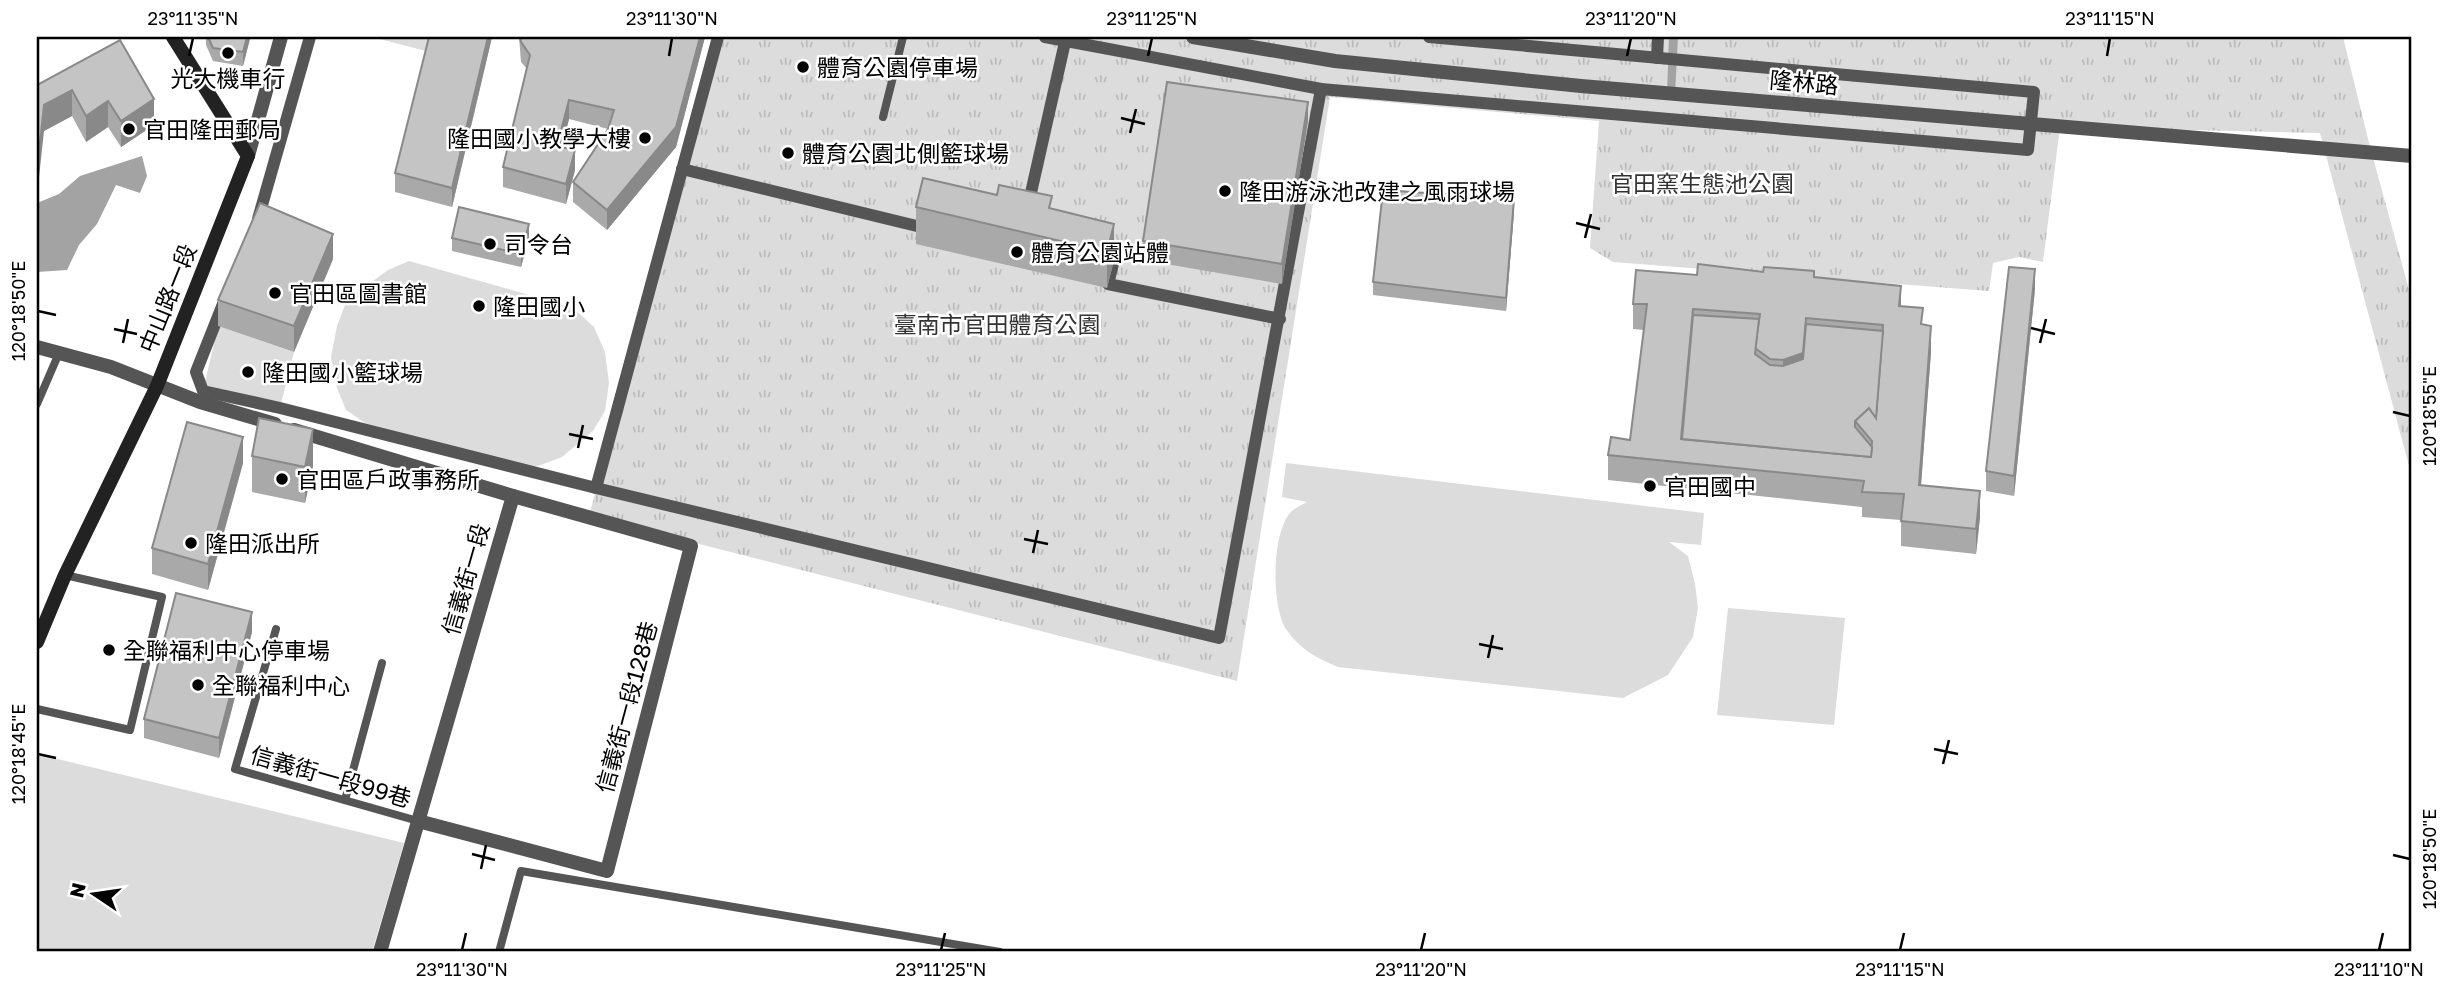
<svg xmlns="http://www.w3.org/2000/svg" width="2449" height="989" font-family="'Golos Text','Noto Sans TC',sans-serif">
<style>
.grass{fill:#dcdcdc}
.park{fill:url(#park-tufts)}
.water{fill:#a3a3a3}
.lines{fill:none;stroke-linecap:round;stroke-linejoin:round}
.service{stroke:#555;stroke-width:8}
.pedestrian{stroke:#555;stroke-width:12}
.minor{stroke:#555;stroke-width:14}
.tertiary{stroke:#555;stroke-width:14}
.secondary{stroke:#222;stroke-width:14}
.wall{fill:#a9a9a9}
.shaded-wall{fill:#898989}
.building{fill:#c4c4c4;stroke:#898989;stroke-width:2;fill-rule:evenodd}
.ticks{fill:none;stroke:#000;stroke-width:2.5}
.poi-dot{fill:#000;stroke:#fff;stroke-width:2.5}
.labels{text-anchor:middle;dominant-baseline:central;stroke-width:5;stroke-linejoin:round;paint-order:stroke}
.poi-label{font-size:23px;fill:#000;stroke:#fff;text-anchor:start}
.street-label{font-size:23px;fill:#000;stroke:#fff}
.park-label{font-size:23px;fill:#333;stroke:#fff}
.neatline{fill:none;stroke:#000;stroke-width:2.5}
.ticks-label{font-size:18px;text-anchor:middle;fill:#000}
</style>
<defs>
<pattern id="park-tufts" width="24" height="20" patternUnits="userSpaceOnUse" patternTransform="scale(1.75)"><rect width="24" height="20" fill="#dcdcdc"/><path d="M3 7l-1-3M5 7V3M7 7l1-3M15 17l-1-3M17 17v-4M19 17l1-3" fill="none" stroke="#bbb"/></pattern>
</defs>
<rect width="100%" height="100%" fill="#fff"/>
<!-- grass -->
<g class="grass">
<path d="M372,37h57l-3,14z"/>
<path d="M409,261l163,46 22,20 11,25 4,31 -4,28 -12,20 -31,26 -24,9 -17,2 -156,-45 -19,-13 -9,-22 -6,-31 6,-31 10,-26 41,-30z"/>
<path d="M218,326l76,26 -14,56 -77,-17z"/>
<path d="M1286,463l418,50 -3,32 -32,-3 19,14 7,28 3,24 -5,29 -25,38 -45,23 -285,-31c-20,-8 -40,-19 -52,-38 -15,-23 -15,-101 7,-119 4,-3 10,-6 14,-8l-25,-5z"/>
<path d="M1728,608l117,10 -11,107 -117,-10z"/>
<path d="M37,754l367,89 -32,109h-335z"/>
</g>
<!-- park -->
<path class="park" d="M718,37h1625l25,102 44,162v176l-92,-344 -260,-6 -17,135 -24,-5 -26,6 -4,28 -376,-29 -23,-14 9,-127 -269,-24 -93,584 -648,-165z"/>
<!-- water -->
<g class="water">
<path d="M1669,37h9l-3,57h-8z"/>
<path d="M142,156l5,20 -7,17 -24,-8 -19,39 -18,21 -12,25 -30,2v-69l22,-9 21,-18z"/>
</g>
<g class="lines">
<!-- service -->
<g class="service">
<path d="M883,117l20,-80"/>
<path d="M37,404l22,-51"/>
<path d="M276,629l-41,140 183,52"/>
<path d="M37,709l93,21 32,-133 -97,-22"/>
<path d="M345,800l37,-137"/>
<path d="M499,952l22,-81 479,81"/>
</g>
<!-- pedestrian -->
<g class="pedestrian">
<path d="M1657,58l1,-21"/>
<path d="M1321,89l707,61 6,-58 -605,-55"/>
<path d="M682,169l243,59 1,-6"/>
<path d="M1028,206l37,-164"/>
<path d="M258,219l52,-182"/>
<path d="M1099,257l15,3 -6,24 172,35"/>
<path d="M223,304l-27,68 7,19 77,17 316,80 122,-451"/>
<path d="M596,488l623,150 102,-549 -276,-52"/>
</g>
<!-- minor -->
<g class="minor">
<path d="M37,347l74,20 89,35 75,22"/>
<path d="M294,430l219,66 -133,456"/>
<path d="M418,821l189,50 84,-325 -178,-50"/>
</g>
<!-- tertiary -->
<g class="tertiary">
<path d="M1193,37l142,24 246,25 831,70"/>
<path d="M248,156l33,-119"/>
</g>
<!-- secondary -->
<path class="secondary" d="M37,642l28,-67 92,-189 91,-230 -75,-119"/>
</g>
<!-- wall -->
<g class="wall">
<path d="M206,37h44l-7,29 -30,-5 -7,-16z"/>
<path d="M429,37h63l-40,170 -57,-15v-19z"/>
<path d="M519,37h186l-29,110 -69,83 -34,-28v-20l35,-53 -39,-10 -7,28 13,23 -9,34 -63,-17v-20l24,-98 -6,-7z"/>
<path d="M120,40l34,85 -33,22 -13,-20 -22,15 -14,-26 -28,15 -7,-46z"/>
<path d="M1308,121l-26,163 -139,-24v-19z"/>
<path d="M997,195l117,29v36l-7,28 -191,-44v-37z"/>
<path d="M1514,212l-8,99 -133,-16v-13z"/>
<path d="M529,237l-8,30 -69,-16v-13z"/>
<path d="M333,259l-39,93 -76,-26v-26z"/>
<path d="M1763,272l51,5 87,29 22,19 8,27 -10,133 59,32 -4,37 -75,-8v-26l-39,-3v-10l-254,-27v-25l22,-15 14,-110 -11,-1v-25l64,-29z"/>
<path d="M2035,289l-21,207 -28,-5v-20z"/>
<path d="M252,456l61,10 -8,37 -53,-11z"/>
<path d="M243,463l-35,127 -56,-16v-26z"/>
<path d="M252,632l-33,126 -75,-20v-19z"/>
</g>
<!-- shaded-wall -->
<g class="shaded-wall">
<path d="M247,37h3v2l-7,27v-14z"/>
<path d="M488,37h4l-40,170v-19z"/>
<path d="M700,37h5l-29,110 -69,83v-20z"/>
<path d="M72,90v26l-28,15 -7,65v-26l7,-65z"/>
<path d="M154,99v26l-33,22v-26z"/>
<path d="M569,100v19l-12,47v-20z"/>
<path d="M108,101v26l-22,15v-26z"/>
<path d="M1308,102v19l-26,163v-20z"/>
<path d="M575,150v20l-9,34v-20z"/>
<path d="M1514,199v13l-8,99v-13z"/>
<path d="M529,224v13l-8,30v-13z"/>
<path d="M1114,224v36l-7,28v-36z"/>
<path d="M333,234v25l-39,93v-26z"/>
<path d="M2035,269v20l-21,207v-20z"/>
<path d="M1901,286v25l-2,-5z"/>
<path d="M1806,318v26l-3,35 -20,6v-25z"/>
<path d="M1931,326v26l-12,159v-26z"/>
<path d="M313,429v37l-8,37v-36z"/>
<path d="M243,437v26l-35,127v-26z"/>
<path d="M1980,491v26l-4,37v-25z"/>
<path d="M252,612v20l-33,126v-20z"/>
</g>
<!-- building -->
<g class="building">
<path d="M208,37h39l-4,15 -30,-4z"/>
<path d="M429,37h59l-36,151 -57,-15z"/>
<path d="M520,37h180l-24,90 -69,83 -34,-28 35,-53 6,-19 -45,-10 -12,46 18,4 -9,34 -63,-17 27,-112 -9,-13z"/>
<path d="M120,40l34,59 -33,22 -13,-20 -22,15 -14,-26 -28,15 -7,65v-85z"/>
<path d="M1167,82l141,20 -26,162 -139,-23z"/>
<path d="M923,178l74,17 2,-10 53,11 -3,12 65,16 -7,28 -191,-45z"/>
<path d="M1383,190l131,9 -8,99 -133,-16z"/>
<path d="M260,203l73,31 -39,92 -76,-26z"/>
<path d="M459,207l70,17 -8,30 -69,-16z"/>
<path d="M1698,264l65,8 1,-5 50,4v6l87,9 -2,20 24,2 -2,16 10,2 -12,159 61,6 -4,38 -75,-8 3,-27 -42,-2 2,-11 -256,-26 3,-18 19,3 17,-136h-14l3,-34 61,5zM1693,309l67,5 -5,34 15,11 13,1 20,-7 3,-35 77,7 -7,93 -7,-10 -14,13 17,20 -1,16 -190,-18z"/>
<path d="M2009,267l26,2 -21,207 -28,-5z"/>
<path d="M1693,315l66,4 -4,35 15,11 13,1 20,-7 3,-35 77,7 -7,87 -7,-10 -14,13v6l17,20 -1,10 -189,-18z"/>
<path d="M259,418l54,11 -8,38 -53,-11z"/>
<path d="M187,422l56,15 -35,127 -56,-16z"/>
<path d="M176,593l76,19 -33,126 -75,-19z"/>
</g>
<!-- ticks -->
<path class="ticks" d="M189,56l4,-18M669,56l3,-18M1148,56l4,-18M1627,56l4,-18M2107,56l3,-18M1121,118l24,6M1130,133l6,-24M1576,223l24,6M1585,238l6,-24M38,311l18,4M2031,328l24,6M114,329l23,5M123,343l5,-24M2040,343l6,-24M2393,412l17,4M569,434l24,5M578,448l5,-23M1024,539l24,5M1033,553l5,-23M1479,644l24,5M1488,658l5,-23M1934,749l24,5M38,754l18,4M1943,764l6,-24M472,854l23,6M2393,855l17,4M481,869l5,-24M462,950l4,-17M941,950l4,-17M1421,950l4,-17M1900,950l4,-17M2379,950l4,-17"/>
<!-- markers -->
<g class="poi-dot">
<circle cx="228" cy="53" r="7"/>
<circle cx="803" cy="67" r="7"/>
<circle cx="129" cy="129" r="7"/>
<circle cx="645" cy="138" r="7"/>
<circle cx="788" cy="153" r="7"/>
<circle cx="1225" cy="191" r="7"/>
<circle cx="490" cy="244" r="7"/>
<circle cx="1017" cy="252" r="7"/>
<circle cx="275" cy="293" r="7"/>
<circle cx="479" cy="306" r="7"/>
<circle cx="248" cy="372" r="7"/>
<circle cx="282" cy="479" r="7"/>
<circle cx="1650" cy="486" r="7"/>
<circle cx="191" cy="543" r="7"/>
<circle cx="109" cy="650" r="7"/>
<circle cx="198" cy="685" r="7"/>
</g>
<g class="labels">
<!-- poi labels -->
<g class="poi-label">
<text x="817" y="67">體育公園停車場</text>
<text x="228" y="78" text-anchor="middle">光大機車行</text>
<text x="143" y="129">官田隆田郵局</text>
<text x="631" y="138" text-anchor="end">隆田國小教學大樓</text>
<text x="802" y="153">體育公園北側籃球場</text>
<text x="1239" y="191">隆田游泳池改建之風雨球場</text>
<text x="504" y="244">司令台</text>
<text x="1031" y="252">體育公園站體</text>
<text x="289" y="293">官田區圖書館</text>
<text x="493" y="306">隆田國小</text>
<text x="262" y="372">隆田國小籃球場</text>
<text x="296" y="479">官田區戶政事務所</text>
<text x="1664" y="486">官田國中</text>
<text x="205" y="543">隆田派出所</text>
<text x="123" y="650">全聯福利中心停車場</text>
<text x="212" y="685">全聯福利中心</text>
</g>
<!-- street labels -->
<g class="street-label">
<text transform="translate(1804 82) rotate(5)">隆林路</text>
<text transform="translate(167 298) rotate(-68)">中山路一段</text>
<text transform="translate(465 579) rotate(-74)">信義街一段</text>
<text transform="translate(626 707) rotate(-75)">信義街一段128巷</text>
<text transform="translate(331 776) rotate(16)">信義街一段99巷</text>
</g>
<!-- park labels -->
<g class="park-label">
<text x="1702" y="183">官田窯生態池公園</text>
<text x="997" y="324">臺南市官田體育公園</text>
</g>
</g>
<!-- border -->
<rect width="2449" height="989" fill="none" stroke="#ffffff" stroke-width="77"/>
<!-- north arrow -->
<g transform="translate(94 894) rotate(283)" stroke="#ffffff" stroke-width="5" paint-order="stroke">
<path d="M0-5L12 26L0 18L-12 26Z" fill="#000000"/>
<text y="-10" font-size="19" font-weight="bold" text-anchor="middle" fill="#000000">N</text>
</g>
<rect x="38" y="38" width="2372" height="912" class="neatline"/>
<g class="ticks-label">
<text x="193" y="25">23°11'35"N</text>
<text x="672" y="25">23°11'30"N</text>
<text x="1152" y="25">23°11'25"N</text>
<text x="1631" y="25">23°11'20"N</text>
<text x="2110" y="25">23°11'15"N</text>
<text transform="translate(19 311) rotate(-90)" y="6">120°18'50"E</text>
<text transform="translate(2430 416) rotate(-90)" y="6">120°18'55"E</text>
<text transform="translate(19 754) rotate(-90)" y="6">120°18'45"E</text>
<text transform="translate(2430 859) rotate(-90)" y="6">120°18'50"E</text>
<text x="462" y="976">23°11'30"N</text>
<text x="941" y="976">23°11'25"N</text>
<text x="1421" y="976">23°11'20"N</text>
<text x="1900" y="976">23°11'15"N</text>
<text x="2379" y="976">23°11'10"N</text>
</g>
</svg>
